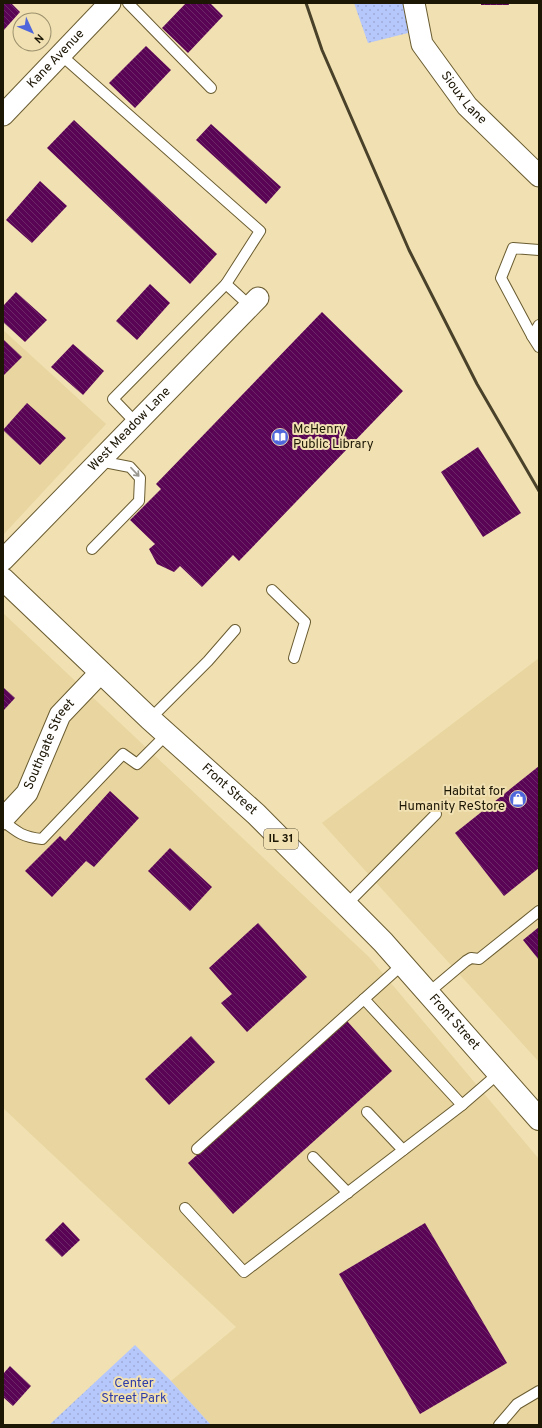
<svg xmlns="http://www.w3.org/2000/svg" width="542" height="1428" font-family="Overpass,sans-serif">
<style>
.built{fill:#e8d59f}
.green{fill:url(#green-dots)}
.building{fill:url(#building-back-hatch)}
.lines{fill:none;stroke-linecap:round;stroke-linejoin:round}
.service-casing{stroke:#6a5c31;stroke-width:12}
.minor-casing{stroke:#6a5c31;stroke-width:23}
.primary-casing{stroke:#6a5c31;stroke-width:24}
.service{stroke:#fff;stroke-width:10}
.minor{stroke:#fff;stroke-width:21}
.primary{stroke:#fff;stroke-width:22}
.rail{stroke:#494129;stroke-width:3}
.oneway{stroke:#99968e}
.labels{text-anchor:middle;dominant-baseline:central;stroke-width:4;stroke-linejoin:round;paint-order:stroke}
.shield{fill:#f1e1b2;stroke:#5c5339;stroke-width:1}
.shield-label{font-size:12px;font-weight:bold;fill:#1c1605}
.street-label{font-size:13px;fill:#1c1605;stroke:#f1e1b2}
.poi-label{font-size:13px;fill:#1c1605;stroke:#f1e1b2;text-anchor:start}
.park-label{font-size:13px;fill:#2e3ca8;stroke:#f1e1b2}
</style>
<defs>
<pattern id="green-dots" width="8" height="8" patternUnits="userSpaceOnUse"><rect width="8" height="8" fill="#b6c7fb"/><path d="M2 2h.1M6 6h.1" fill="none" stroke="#9caad6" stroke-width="1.8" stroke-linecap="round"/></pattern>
<pattern id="building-back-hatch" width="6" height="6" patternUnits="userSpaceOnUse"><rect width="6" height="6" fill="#590455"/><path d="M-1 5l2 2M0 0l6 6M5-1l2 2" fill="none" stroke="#6d2868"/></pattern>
</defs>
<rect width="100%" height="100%" fill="#f1e1b2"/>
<!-- built -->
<g class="built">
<path d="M3,330l103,94 -103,111z"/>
<path d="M3,613l366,344 170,202v266h-328l-40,-44 65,-54 -233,-219z"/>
<path d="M539,658v404l-217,-239z"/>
</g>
<!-- green -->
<g class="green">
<path d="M354,3h54v30l-40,10z"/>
<path d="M135,1345l36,36 40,44h-162z"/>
</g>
<!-- building -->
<g class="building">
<path d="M3,3h8l9,9 -17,19z"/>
<path d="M186,3h24l13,13 -35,37 -26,-25z"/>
<rect x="481" y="3" width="28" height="2"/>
<path d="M146,46l25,24 -36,38 -26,-25z"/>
<path d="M74,120l143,134 -27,30 -143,-136z"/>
<path d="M211,124l70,63 -15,17 -70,-64z"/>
<path d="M40,181l27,25 -35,37 -26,-23z"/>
<path d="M150,284l20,19 -33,37 -21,-19z"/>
<path d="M16,292l31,28 -22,22 -22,-20v-16z"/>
<path d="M322,312l81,79 -164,170 -6,-6 -31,32 -22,-21 -6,6 -17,-8 -8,-15 6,-5 -25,-24 31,-31 -5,-5z"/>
<path d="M3,339l19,18 -19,19z"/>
<path d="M73,344l31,27 -21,24 -32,-28z"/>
<path d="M27,403l39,35 -26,27 -37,-35z"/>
<path d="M478,447l43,66 -38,24 -42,-65z"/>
<path d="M3,687l12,11 -12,13z"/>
<path d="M539,766v102l-35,28 -49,-63z"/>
<path d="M110,791l29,27 -45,49 -8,-6 -34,36 -27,-26 35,-35 5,5z"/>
<path d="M170,848l42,39 -22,24 -42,-40z"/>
<path d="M258,923l49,54 -60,55 -26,-29 11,-9 -23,-26z"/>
<path d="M539,927v33l-16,-20z"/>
<path d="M347,1021l45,50 -159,143 -45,-51z"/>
<path d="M191,1036l24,26 -46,43 -24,-26z"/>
<path d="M63,1222l17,18 -18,17 -17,-17z"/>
<path d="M425,1223l82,140 -87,51 -81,-140z"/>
<path d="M10,1366l21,20 -18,20 -10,-9v-23z"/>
</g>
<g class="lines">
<!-- service casing -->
<g class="service-casing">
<g id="service">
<path d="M128,3l83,85"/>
<path d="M61,55l199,176 -34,53"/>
<path d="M539,250l-26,-2 -12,30 31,58 7,11"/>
<path d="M532,336l7,-11"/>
<path d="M136,423l-23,-24 113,-115 24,22"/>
<path d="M92,549l47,-48 1,-23 -10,-11 -31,-6"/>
<path d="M272,590l33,32 -11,36"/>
<path d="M150,719l58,-58 27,-31"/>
<path d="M3,821c15,12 20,16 39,18l81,-85 14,10 30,-30"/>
<path d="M346,905l90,-91"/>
<path d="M403,964l-39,35 98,106 37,-32"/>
<path d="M428,993l38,-32 5,-3 8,1 60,-48"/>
<path d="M367,1112l36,38"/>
<path d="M197,1149l167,-150"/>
<path d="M313,1157l35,36"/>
<path d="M185,1208l59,64 218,-167"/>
<path d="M499,1425l18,-21 22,-13"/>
</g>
</g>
<!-- minor casing -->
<g class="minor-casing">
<g id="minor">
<path id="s1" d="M414,3l8,41 45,62 72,70"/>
<path id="s2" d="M3,115l107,-112"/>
<path id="s3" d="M3,560l255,-262"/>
<path id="s4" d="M3,819l24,-26 33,-78 41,-43"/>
</g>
</g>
<!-- primary casing -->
<g class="primary-casing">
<g id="primary">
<path id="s5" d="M3,579l147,140 106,95 127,128 156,177"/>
</g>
</g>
<!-- service -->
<use href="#service" class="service"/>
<!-- minor -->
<use href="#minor" class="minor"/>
<!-- primary -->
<use href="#primary" class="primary"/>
<!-- rail -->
<path class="rail" d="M306,3l16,47 87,200 68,134 62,107"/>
</g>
<!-- one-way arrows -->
<defs><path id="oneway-shaft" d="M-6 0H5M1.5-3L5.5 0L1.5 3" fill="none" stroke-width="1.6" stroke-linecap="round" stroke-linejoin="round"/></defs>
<use class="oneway" href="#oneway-shaft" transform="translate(135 472) rotate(47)"/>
<!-- icons -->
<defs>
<g id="library-disc" transform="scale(0.9)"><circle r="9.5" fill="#5067dc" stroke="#f1e1b2"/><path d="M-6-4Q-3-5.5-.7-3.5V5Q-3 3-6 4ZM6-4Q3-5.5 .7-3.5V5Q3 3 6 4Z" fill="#fff"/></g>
<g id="shop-disc" transform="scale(0.9)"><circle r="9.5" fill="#5067dc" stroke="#f1e1b2"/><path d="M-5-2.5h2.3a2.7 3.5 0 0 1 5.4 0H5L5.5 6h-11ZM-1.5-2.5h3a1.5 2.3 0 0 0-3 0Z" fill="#fff"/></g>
</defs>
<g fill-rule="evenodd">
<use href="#library-disc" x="280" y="437"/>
<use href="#shop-disc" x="518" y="799"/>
</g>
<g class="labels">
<!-- shield labels -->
<rect class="shield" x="264" y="829" width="34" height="20" rx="3"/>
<g class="shield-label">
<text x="281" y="839">IL 31</text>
</g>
<!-- street labels -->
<g class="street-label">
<text stroke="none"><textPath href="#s2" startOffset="77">Kane Avenue</textPath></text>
<text stroke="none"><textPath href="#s1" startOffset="110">Sioux Lane</textPath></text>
<text stroke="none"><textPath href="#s3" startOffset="182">West Meadow Lane</textPath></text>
<text stroke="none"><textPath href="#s4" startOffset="89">Southgate Street</textPath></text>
<text stroke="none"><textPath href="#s5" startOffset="309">Front Street</textPath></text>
<text stroke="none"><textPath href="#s5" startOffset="633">Front Street</textPath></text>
</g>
<!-- poi labels -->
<g class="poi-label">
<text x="293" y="430">McHenry<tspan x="293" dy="15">Public Library</tspan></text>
<text x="505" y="792" text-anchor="end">Habitat for<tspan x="505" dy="15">Humanity ReStore</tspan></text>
</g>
<!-- park labels -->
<g class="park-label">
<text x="134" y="1384">Center<tspan x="134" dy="15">Street Park</tspan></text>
</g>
</g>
<!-- border -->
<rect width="542" height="1428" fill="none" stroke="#1c1605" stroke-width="8"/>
<!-- north arrow -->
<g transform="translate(32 32) rotate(134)"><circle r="19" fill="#f1e1b2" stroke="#9c906d"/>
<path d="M0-3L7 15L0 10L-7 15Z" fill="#5067dc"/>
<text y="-6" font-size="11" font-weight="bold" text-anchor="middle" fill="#1c1605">N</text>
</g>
</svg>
